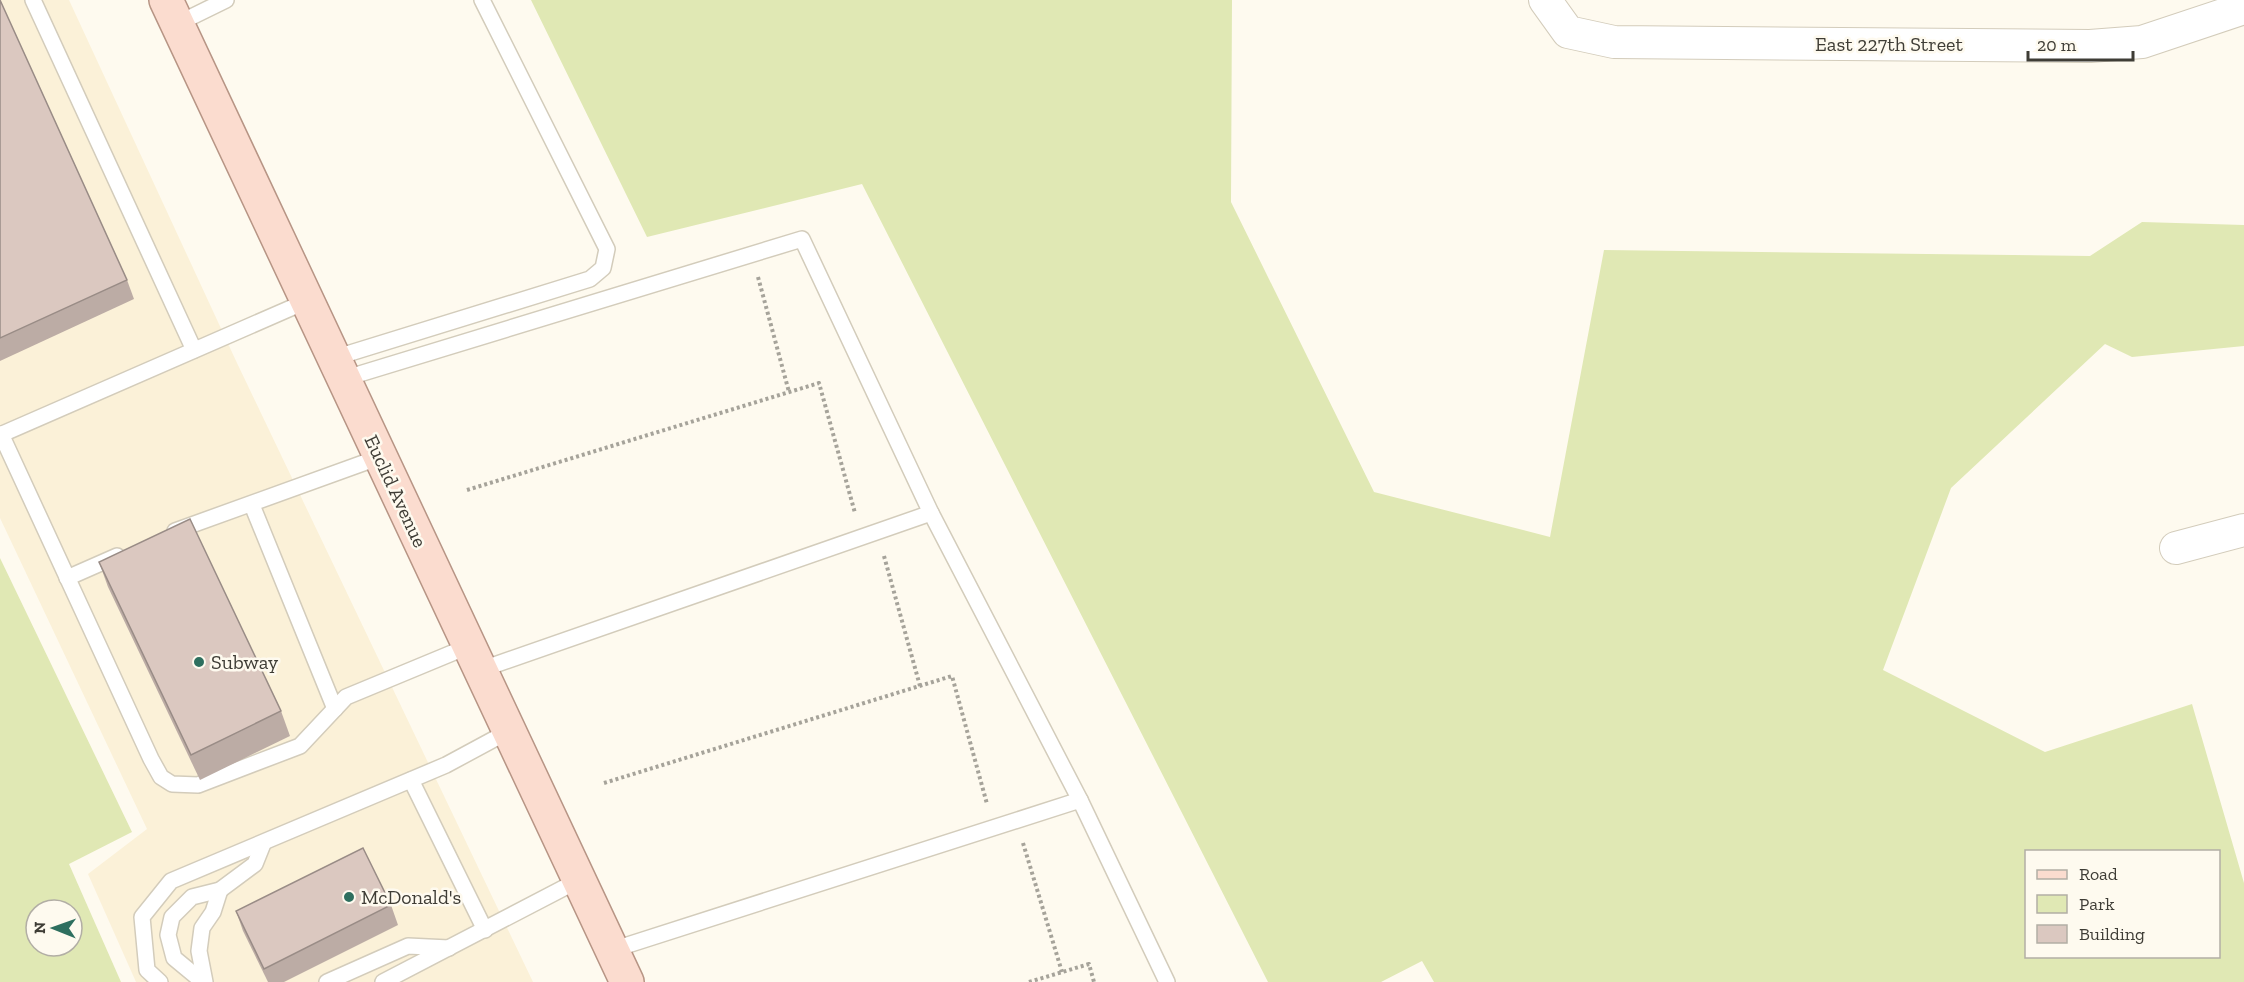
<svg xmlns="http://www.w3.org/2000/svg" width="2244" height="982" font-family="'Zilla Slab',serif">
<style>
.built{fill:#fbf1d8}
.green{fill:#e0e8b4;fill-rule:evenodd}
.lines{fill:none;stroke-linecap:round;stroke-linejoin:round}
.lane-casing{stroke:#d3ccbb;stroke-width:18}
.street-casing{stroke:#d3ccbb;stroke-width:34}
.primary-casing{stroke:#b79585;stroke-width:36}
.path{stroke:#a6a39a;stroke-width:4;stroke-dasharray:3 3;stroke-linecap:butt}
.lane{stroke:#fff;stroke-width:15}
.street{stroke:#fff;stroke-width:32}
.primary{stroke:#fbdccf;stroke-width:33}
.wall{fill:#bcaca5}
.building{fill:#dbc8c0;stroke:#998c86;stroke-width:1.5}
.poi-dot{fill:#2e6f5f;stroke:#fefaef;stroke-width:2}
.labels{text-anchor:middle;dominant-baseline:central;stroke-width:5;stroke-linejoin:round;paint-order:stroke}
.street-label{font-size:20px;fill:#3f3d36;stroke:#fefaef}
.poi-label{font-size:20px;fill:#3f3d36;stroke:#fefaef;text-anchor:start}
</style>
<rect width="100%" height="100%" fill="#fefaef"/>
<!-- built -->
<path class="built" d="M0,0h69l168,363 296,619h-397l-48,-108 59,-45 -147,-311z"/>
<!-- green -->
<g class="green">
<path d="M531,0h701l-1,202 143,290 176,45 54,-287 486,6 52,-34 102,3v121l-112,11 -27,-13 -154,144 -68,182 162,82 147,-48 52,179v99h-810l-12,-21 -41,21h-113l-406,-798 -215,53zM2026,852h192v104h-192z"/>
<path d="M0,558l132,274 -63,32 52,118h-121zM36,910h36v36h-36z"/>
</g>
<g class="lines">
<!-- lane casing -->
<g class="lane-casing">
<g id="lane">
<path d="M33,0l161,350"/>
<path d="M177,24l49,-24"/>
<path d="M334,358l256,-79 13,-11 4,-19 -125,-249"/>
<path d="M343,379l459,-140 129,274 -451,157"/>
<path d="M1,434l150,325 10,18 11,7 26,1 102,-39 46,-49 123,-51"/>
<path d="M0,435l307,-134"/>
<path d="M252,505l83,204"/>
<path d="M175,531l205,-74"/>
<path d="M67,578l50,-22"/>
<path d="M411,780l74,150"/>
<path d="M1080,800l87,182"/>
<path d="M612,950l468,-150 -149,-287"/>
<path d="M160,982l-13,-12 -5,-53 29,-36 275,-116 63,-34"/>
<path d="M203,982l-29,-24 -6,-23 4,-18 20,-20 28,-7 35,-26 8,-20"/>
<path d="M205,982l-6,-31 3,-23 11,-16 7,-22"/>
<path d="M327,982l81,-36 41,2"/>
<path d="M383,982l196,-102"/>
</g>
</g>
<!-- street casing -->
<g class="street-casing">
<g id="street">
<path d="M1545,0l23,32 46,10 476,4 52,-4 102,-34"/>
<path d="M2176,548l68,-18"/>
</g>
</g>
<!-- primary casing -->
<g class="primary-casing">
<path id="primary" d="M166,0l461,982"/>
</g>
<!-- path -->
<g class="path">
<path d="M758,277l31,115"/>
<path d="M467,490l352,-107 36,130"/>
<path d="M884,556l36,130"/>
<path d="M604,783l348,-107 35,128"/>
<path d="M1023,843l39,129"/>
<path d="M1029,982l60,-18 5,18"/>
</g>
<!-- lane -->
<use href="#lane" class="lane"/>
<!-- street -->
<use href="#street" class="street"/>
<!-- primary -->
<use href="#primary" class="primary"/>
</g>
<!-- wall -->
<g class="wall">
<path d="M0,0l127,280 7,19 -134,62z"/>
<path d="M99,562l182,149 9,25 -90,44 -92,-193z"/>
<path d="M391,905l7,20 -114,57h-16l-25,-51 -7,-20z"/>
</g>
<!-- building -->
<g class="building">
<path d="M0,0l127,280 -127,58z"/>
<path d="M190,519l91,192 -90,44 -92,-193z"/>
<path d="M363,848l28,57 -127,64 -28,-58z"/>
</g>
<!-- markers -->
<g class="poi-dot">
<circle cx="199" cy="662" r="6"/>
<circle cx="349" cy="897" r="6"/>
</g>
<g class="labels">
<!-- street labels -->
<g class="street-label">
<text x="1889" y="44">East 227th Street</text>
<text transform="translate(396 491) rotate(65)">Euclid Avenue</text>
</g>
<!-- poi labels -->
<g class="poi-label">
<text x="211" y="662">Subway</text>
<text x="361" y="897">McDonald's</text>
</g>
</g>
<!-- legend -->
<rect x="2025" y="850" width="195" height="108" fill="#fefaef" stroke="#b2aea5" stroke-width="1.5"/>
<rect x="2037" y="870" width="30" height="9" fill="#fbdccf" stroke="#b2aea5" stroke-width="1.5"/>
<text x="2079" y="880" font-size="18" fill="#3f3d36">Road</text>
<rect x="2037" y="895" width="30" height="18" fill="#e0e8b4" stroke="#b2aea5" stroke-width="1.5"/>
<text x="2079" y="910" font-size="18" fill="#3f3d36">Park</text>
<rect x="2037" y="925" width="30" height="18" fill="#dbc8c0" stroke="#b2aea5" stroke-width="1.5"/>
<text x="2079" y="940" font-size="18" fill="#3f3d36">Building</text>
<!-- north arrow -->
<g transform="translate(54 928) rotate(271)"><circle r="28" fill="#fefaef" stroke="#b2aea5" stroke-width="1.5"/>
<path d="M0-4.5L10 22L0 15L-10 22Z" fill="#2e6f5f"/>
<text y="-9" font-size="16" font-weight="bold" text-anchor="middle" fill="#3f3d36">N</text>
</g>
<!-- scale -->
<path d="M2028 51v9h105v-9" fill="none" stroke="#3f3d36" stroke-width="3"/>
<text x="2037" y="51" font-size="18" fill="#3f3d36" stroke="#fefaef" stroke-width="4.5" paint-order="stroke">20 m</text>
</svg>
